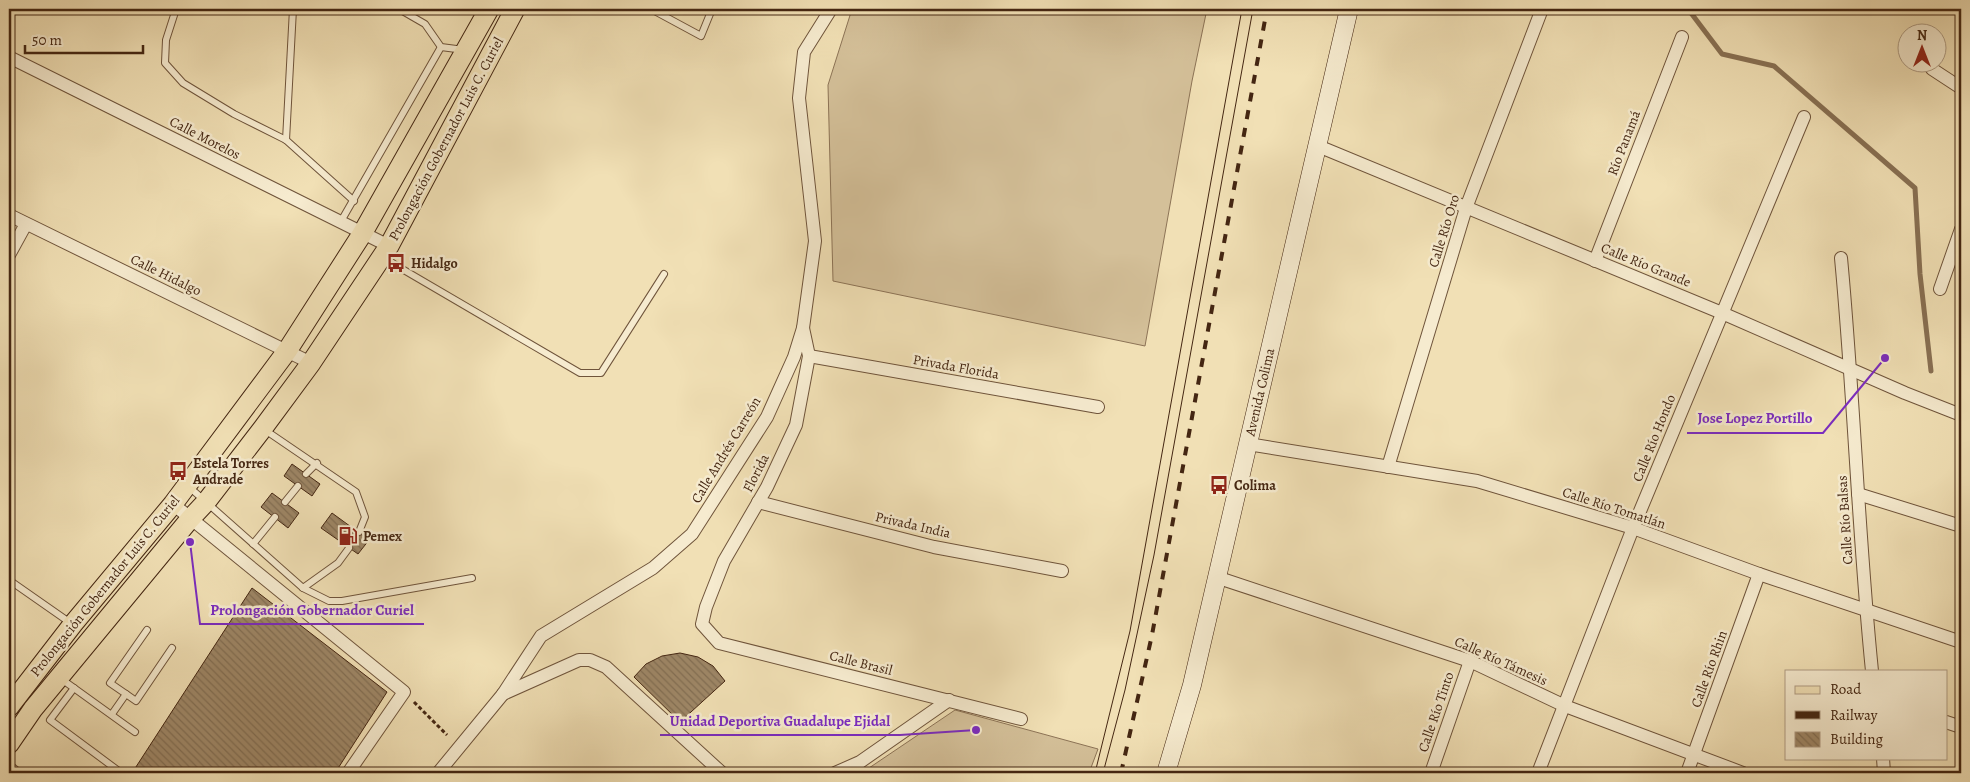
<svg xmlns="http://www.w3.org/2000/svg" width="1970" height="782" font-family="Alegreya,serif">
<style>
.grass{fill:#d4c099;stroke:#8c7356}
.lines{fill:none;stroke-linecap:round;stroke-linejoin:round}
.stream{stroke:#887053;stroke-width:5}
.building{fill:url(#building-back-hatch);stroke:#442612}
.lane-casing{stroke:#6f543b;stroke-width:8}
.street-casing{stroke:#6f543b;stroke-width:14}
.secondary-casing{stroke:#442612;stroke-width:19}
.primary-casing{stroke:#442612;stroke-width:21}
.path{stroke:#442612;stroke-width:3;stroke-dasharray:4 2.5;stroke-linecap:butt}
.lane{stroke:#f6ebcf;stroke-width:6}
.street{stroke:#f6ebcf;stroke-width:12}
.secondary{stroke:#f6ebcf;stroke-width:18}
.primary{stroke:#f1e0b5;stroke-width:19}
.tram{stroke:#442612;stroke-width:1}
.rail{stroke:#442612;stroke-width:4;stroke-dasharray:9 9;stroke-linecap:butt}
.labels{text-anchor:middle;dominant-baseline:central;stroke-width:5;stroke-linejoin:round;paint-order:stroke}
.street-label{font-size:14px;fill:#442612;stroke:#f6ebcf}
.poi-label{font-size:14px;font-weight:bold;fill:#442612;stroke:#f6ebcf;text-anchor:start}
.leader{fill:none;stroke:#7b2cbf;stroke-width:2}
.callout-dot{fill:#7b2cbf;stroke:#f6ebcf;stroke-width:2}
.callout-label{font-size:15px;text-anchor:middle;font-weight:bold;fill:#7b2cbf;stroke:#f6ebcf;stroke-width:5;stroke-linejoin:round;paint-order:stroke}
</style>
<defs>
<pattern id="building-back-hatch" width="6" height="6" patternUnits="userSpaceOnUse" patternTransform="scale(1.25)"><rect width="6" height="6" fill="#9e8767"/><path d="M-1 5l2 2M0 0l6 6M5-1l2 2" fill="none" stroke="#826e53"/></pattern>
</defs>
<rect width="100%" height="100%" fill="#f1e0b5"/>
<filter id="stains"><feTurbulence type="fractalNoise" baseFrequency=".004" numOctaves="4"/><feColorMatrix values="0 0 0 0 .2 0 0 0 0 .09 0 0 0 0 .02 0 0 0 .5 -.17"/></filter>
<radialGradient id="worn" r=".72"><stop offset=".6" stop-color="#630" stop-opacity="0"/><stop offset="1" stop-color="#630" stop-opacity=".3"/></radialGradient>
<!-- grass -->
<g class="grass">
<path d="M852,9h355l-15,72 -47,265 -312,-65 -5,-196z"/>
<path d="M955,710l143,39 -9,24h-231l11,-5z"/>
</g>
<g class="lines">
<!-- stream -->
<path class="stream" d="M1688,9l34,45 52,12 141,122 5,86 11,97"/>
</g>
<!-- building -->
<g class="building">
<path d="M292,464l28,20 -8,12 -28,-20z"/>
<path d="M272,493l27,20 -11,15 -27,-21z"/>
<path d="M332,513l37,27 -11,14 -37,-26z"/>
<path d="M252,588l135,104 -52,81h-203z"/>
<path d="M680,653l18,4 15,9 12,15 -45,41 -46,-45 12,-13 16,-8z"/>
</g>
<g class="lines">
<!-- lane casing -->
<g class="lane-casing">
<g id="lane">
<path d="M176,9l-10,31 -1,23 18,20 51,31 52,26 68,61"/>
<path d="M399,9l26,15 16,23 23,3"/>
<path d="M651,9l50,27 11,-27"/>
<path d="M286,140l7,-131"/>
<path d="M340,223l101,-176"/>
<path d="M384,257l13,9 183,107h21l63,-99"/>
<path d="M265,430l91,62 9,25 -6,15"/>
<path d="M306,474l11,-11"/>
<path d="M188,486l115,102 35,-25 11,-15"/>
<path d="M285,502l13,-16"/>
<path d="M253,544l22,-27"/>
<path d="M9,580l63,44"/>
<path d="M303,588l26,13h13l130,-23"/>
<path d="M60,678l75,54"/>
<path d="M74,688l-24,32 70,52"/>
<path d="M126,694l10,7 36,-53"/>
<path d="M112,714l14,-20 -16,-11 37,-53"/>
</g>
</g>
<!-- street casing -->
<g class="street-casing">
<g id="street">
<path d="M9,57l380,189"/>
<path d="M1932,69l29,19"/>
<path d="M1318,146l404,167 183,80 56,22"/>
<path d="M9,215l302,148"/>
<path d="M9,255l17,-31"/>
<path d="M1841,258c13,137 17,275 31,413"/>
<path d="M1595,261l87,-224"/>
<path d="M1940,289l21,-60"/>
<path d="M803,328l6,28 -13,69 -29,62 -43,74 -18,46 -4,17 17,19 302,76"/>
<path d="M809,356l289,51"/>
<path d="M1248,444l229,37 156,47 126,46 202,68"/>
<path d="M1388,467l78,-259 76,-199"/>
<path d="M1858,494l103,32"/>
<path d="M758,502l176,45 128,24"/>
<path d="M173,504l231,188 -56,81"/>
<path d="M1216,577l254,84 95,45 178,67"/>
<path d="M503,694l76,-34h11l16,7 116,106"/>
<path d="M1946,722l15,5"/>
<path d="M1883,758l1,15"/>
<path d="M9,768l6,5"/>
<path d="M438,773l65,-79 38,-58 112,-68 39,-34 75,-117 27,-60 9,-29 12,-87 -16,-143 5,-46 27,-43"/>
<path d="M835,773l25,-11 89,-62"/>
<path d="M1431,773l39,-112"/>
<path d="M1538,773l95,-245 171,-411"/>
<path d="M1687,773l72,-199"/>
</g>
</g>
<!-- secondary casing -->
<g class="secondary-casing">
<path id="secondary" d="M1166,773l26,-88 157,-676"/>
</g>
<!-- primary casing -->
<g class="primary-casing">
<g id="primary">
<path d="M9,707l64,-83 100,-120 114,-153 75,-117 127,-225"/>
<path d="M9,744l24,-35 157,-190 16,-17 57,-74 48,-65 78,-117 126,-237"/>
</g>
</g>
<!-- path -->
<path class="path" d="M414,702l33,33"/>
<!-- lane -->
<use href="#lane" class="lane"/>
<!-- street -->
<use href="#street" class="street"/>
<!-- secondary -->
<use href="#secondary" class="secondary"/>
<!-- primary -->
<use href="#primary" class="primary"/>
<!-- tram -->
<g class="tram">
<path d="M1095,773l35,-142 112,-622"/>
<path d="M1103,773l22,-83 29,-135 99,-546"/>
</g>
<!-- rail -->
<path class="rail" d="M1121,773l31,-138 115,-626"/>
</g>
<!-- icons -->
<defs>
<g id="bus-bare" transform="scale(1.5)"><path d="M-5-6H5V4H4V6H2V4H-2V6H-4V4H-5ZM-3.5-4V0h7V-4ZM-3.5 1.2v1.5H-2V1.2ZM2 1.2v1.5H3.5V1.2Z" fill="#8f2418" stroke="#f6ebcf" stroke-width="2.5" paint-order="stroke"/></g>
<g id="fuel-bare" transform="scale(1.5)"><path d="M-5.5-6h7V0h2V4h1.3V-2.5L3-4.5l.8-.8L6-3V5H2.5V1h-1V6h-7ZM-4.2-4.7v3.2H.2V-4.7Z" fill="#8f2418" stroke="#f6ebcf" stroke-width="2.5" paint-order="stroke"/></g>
</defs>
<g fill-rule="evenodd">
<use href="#bus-bare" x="396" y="263"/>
<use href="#bus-bare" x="178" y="471"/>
<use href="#bus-bare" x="1219" y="485"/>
<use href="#fuel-bare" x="348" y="536"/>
</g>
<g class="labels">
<!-- street labels -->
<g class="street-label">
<text transform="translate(205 138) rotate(27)">Calle Morelos</text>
<text transform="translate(446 139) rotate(-62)">Prolongación Gobernador Luis C. Curiel</text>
<text transform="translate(1624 143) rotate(-69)">Río Panamá</text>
<text transform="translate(1444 231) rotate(-73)">Calle Río Oro</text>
<text transform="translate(1646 265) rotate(22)">Calle Río Grande</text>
<text transform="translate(166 275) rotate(26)">Calle Hidalgo</text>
<text transform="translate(956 367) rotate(10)">Privada Florida</text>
<text transform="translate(1260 392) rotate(-77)">Avenida Colima</text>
<text transform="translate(1654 438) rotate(-68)">Calle Río Hondo</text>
<text transform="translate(726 450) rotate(-59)">Calle Andrés Carreón</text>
<text transform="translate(756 473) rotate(-63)">Florida</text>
<text transform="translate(1614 508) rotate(18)">Calle Río Tomatlán</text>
<text transform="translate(1845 520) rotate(-94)">Calle Río Balsas</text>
<text transform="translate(913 525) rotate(13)">Privada India</text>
<text transform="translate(105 586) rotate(-51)">Prolongación Gobernador Luis C. Curiel</text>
<text transform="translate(1501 661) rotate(24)">Calle Río Támesis</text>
<text transform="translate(861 663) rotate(14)">Calle Brasil</text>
<text transform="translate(1709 669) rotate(-70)">Calle Río Rhin</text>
<text transform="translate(1436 712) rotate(-71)">Calle Río Tinto</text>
</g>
<!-- poi labels -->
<g class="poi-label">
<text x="411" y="263">Hidalgo</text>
<text x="193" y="463">Estela Torres<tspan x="193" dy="16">Andrade</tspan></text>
<text x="1234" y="485">Colima</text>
<text x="363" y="536">Pemex</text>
</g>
</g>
<!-- callouts -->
<path class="leader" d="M1885 358L1823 433H1687M190 542L200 624H424M976 730L900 735H660"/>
<g class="callout-dot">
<circle cx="1885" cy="358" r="5"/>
<circle cx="190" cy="542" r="5"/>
<circle cx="976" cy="730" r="5"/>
</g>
<g class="callout-label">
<text x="1755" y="423">Jose Lopez Portillo</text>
<text x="312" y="615">Prolongación Gobernador Curiel</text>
<text x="780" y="726">Unidad Deportiva Guadalupe Ejidal</text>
</g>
<!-- margin -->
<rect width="1970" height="782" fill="none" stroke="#f1e0b5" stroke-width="30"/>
<rect x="10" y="10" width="1950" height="762" fill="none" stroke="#442612" stroke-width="2.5"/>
<rect x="15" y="15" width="1940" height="752" fill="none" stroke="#442612"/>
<!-- legend -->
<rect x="1785" y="670" width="162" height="90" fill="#f6ebcf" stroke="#af9c83"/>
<rect x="1795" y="686" width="25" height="8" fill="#f1e0b5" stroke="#af9c83"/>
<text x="1830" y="694" font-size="15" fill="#442612">Road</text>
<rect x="1795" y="711" width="25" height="8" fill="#442612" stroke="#af9c83"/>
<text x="1830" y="720" font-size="15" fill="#442612">Railway</text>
<rect x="1795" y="732" width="25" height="15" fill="url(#building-back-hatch)" stroke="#af9c83"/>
<text x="1830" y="744" font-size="15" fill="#442612">Building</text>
<!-- north arrow -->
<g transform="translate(1922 48)"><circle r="24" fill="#f6ebcf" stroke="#af9c83"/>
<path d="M0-4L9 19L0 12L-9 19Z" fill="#8f2418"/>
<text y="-8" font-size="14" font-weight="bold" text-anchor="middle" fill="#442612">N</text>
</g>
<!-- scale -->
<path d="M25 45v8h118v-8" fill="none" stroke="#442612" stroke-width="2.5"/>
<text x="32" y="45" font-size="15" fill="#442612" stroke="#f6ebcf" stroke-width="4" paint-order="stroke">50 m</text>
<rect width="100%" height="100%" filter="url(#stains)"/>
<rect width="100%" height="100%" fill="url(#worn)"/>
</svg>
